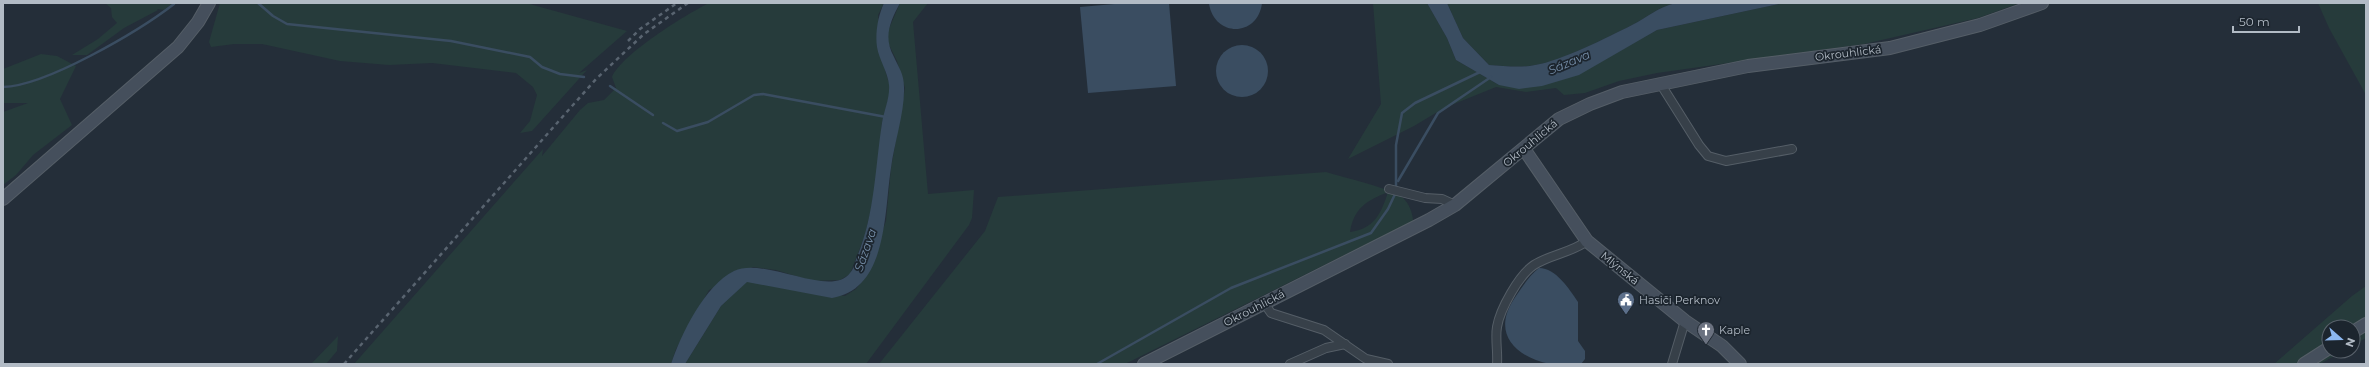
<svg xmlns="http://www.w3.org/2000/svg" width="2369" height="367" font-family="Montserrat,sans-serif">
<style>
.green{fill:#263b3b;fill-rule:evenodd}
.water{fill:#3a4d61}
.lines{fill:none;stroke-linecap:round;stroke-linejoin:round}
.stream{stroke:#3a4d61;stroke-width:2.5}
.street-casing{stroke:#555e67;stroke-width:10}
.secondary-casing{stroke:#555e67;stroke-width:14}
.street{stroke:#374049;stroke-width:8}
.secondary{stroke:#454f5c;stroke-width:12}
.rail{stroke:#596470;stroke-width:2.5;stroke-dasharray:4 4;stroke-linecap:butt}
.labels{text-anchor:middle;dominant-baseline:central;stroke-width:3.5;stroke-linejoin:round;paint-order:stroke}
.street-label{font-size:11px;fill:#b2bbc5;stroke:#1c252e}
.poi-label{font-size:11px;fill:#b2bbc5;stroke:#1c252e;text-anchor:start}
.water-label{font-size:12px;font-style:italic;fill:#758da7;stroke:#1c252e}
</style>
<rect width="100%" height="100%" fill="#242e39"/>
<!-- green -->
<g class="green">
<path d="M105,3h68l-9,7 -7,-1 1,1 -34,18 -37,27h-15l26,-16 19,-16 -5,-6 -1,-9z"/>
<path d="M220,3h306l101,28 -48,42 8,-3 -55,61 -12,2 10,-12 7,-26 -4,-8 -17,-14 -84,-10 -43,2 -49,-4 -78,-17h-28l-23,3 -2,-5z"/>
<path d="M709,3h175l-6,12 7,55 4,13v13l-7,27 -6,65 -11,47 -15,39 -10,6 -28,1 -36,-11 -23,-3 -44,23 -33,59 -5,15h-317l189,-215 -1,7 38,-46 8,-7 16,-3 12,-12 -4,-11c10,-23 73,-62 97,-74z"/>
<path d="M900,3h28l-15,19 15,172 46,-4 -2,28 -3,7 -103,139h-181l36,-58 26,-25 98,15 11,-7 11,-14 19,-54 5,-53 14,-80 -8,-27 -9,-18v-12z"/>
<path d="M1373,3h54l20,35 9,22 43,25 103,-24 55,-31 127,-27h236l-42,15 -114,26 -207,29 -38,8 -34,12 -21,2 -8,-7 -30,4 -30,-5 -52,21 -30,18 -66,33 33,-55z"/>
<path d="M1447,3h229c-18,4 -28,14 -44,22 -24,12 -70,36 -97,40 -14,3 -31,1 -46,0l-26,-27z"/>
<path d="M2318,3h48v92l-37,-67z"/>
<path d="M41,54l16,2 19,10 -16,33 12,26 -39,30 -17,20 -13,10v-73l25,-9h-25v-34z"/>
<path d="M1326,172c16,5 68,17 77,26 6,5 10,16 10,23l-288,143h-246l106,-133 13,-34zM1388,192c-7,22 -14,37 -38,40 4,-24 16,-31 38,-40z"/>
<path d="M2366,286v52l-13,7v-18h-24v24h14l-23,13h-46l78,-68z"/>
<path d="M338,336l-1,15 -11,13h-15z"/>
</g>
<!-- water -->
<g class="water">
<path d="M884,3h16c-10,19 -17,34 -6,54 5,11 10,17 10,30 1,24 -10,57 -13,81 -7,44 -3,121 -59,130l-85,-16 -26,24 -36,58h-14c10,-30 34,-79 63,-93 31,-15 96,28 116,2 4,-4 5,-12 7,-16 18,-43 18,-89 25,-134 2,-13 8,-25 7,-38 -1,-13 -10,-25 -12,-38 -2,-14 1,-31 7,-44z"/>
<path d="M1126,3h43l7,83 -88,7 -8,-86z"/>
<path d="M1262,3c-4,34 -47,35 -53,1z"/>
<path d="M1427,3h20l16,35 26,27c15,1 32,3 46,0 26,-4 73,-28 97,-40 16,-8 26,-18 44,-22h108l-127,27 -78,45 -37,11 -23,3 -20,-4 -43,-25 -9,-22z"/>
<circle cx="1242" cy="71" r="26"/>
<path d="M1539,268c17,0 30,21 39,34v39l7,10v8l-4,5c-10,0 -22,2 -31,0 -38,-8 -59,-33 -34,-68 7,-10 13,-20 23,-28z"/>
</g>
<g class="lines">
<!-- stream -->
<g class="stream">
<path d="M258,3l15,13 14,8 164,17 79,16 12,10 18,7 24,3"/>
<path d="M610,86l43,29"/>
<path d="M3,87c43,-1 136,-56 171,-83"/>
<path d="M663,123l14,8 31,-9 46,-27 9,-1 123,23"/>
<path d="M1398,181l40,-68 53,-36"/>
<path d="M1097,364l134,-76 140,-55 17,-24 8,-17v-47l6,-32 13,-10 65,-31"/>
</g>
<!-- street casing -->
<g class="street-casing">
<g id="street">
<path d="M1660,83l39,62 9,11 18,5 66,-12"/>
<path d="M1389,189l36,9 17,1 13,6"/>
<path d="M1264,303l7,10 53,17 42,29 22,5"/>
<path d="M1290,364l36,-16 19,-4"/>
<path d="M1497,364c1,-12 -2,-26 0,-37 3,-18 22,-52 37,-62 17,-11 37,-12 53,-24"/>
<path d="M1672,364l13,-43"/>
</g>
</g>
<!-- secondary casing -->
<g class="secondary-casing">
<g id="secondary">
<path d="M1524,149l63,92 98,80 37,25 18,18"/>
<path d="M3,199l175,-152 20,-25 11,-19"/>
<path d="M2353,332l13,-8"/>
<path d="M1144,364l285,-144 26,-15 104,-86 31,-15 32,-12 126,-26 142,-18 90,-23 62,-22"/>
<path d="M2304,364l25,-16"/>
</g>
</g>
<!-- street -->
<use href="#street" class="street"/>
<!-- secondary -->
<use href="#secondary" class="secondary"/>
<!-- rail -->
<g class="rail">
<path d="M628,41l12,-12 37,-26"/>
<path d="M344,364l252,-285 48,-45 44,-31"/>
</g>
</g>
<!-- icons -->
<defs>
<g id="civic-pin" transform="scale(0.9)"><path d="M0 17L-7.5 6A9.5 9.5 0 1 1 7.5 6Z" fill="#5c6f8a" stroke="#1c252e"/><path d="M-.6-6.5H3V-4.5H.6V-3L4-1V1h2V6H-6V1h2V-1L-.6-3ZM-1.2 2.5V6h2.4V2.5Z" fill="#fff"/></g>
<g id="church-pin" transform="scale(0.9)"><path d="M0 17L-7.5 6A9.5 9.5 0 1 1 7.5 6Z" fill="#6b7280" stroke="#1c252e"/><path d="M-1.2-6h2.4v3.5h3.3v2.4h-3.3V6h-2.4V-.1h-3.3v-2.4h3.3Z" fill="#fff"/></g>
</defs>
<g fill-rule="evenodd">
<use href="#civic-pin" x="1626" y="300"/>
<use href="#church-pin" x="1706" y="330"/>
</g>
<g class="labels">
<!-- street labels -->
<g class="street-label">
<text transform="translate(1848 53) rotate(-7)">Okrouhlická</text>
<text transform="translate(1530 143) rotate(-40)">Okrouhlická</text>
<text transform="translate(1620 268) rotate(39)">Mlýnská</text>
<text transform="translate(1254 308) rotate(-27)">Okrouhlická</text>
</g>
<!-- poi labels -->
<g class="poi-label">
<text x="1639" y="300">Hasiči Perknov</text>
<text x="1719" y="330">Kaple</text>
</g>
<!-- water labels -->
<g class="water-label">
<text transform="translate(1569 62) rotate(-23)">Sázava</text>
<text transform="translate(865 250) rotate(-71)">Sázava</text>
</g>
</g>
<!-- border -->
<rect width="2369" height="367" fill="none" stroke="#b2bbc5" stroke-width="8"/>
<!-- north arrow -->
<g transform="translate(2341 339) rotate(110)"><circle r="19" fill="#1c252e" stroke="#58616a"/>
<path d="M0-3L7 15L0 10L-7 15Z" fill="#8db8f0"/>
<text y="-6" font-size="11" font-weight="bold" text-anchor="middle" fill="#b2bbc5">N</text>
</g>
<!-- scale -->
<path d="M2233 26v6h66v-6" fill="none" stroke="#b2bbc5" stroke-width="2"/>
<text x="2239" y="26" font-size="12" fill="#b2bbc5" stroke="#1c252e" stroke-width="3" paint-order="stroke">50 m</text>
</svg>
